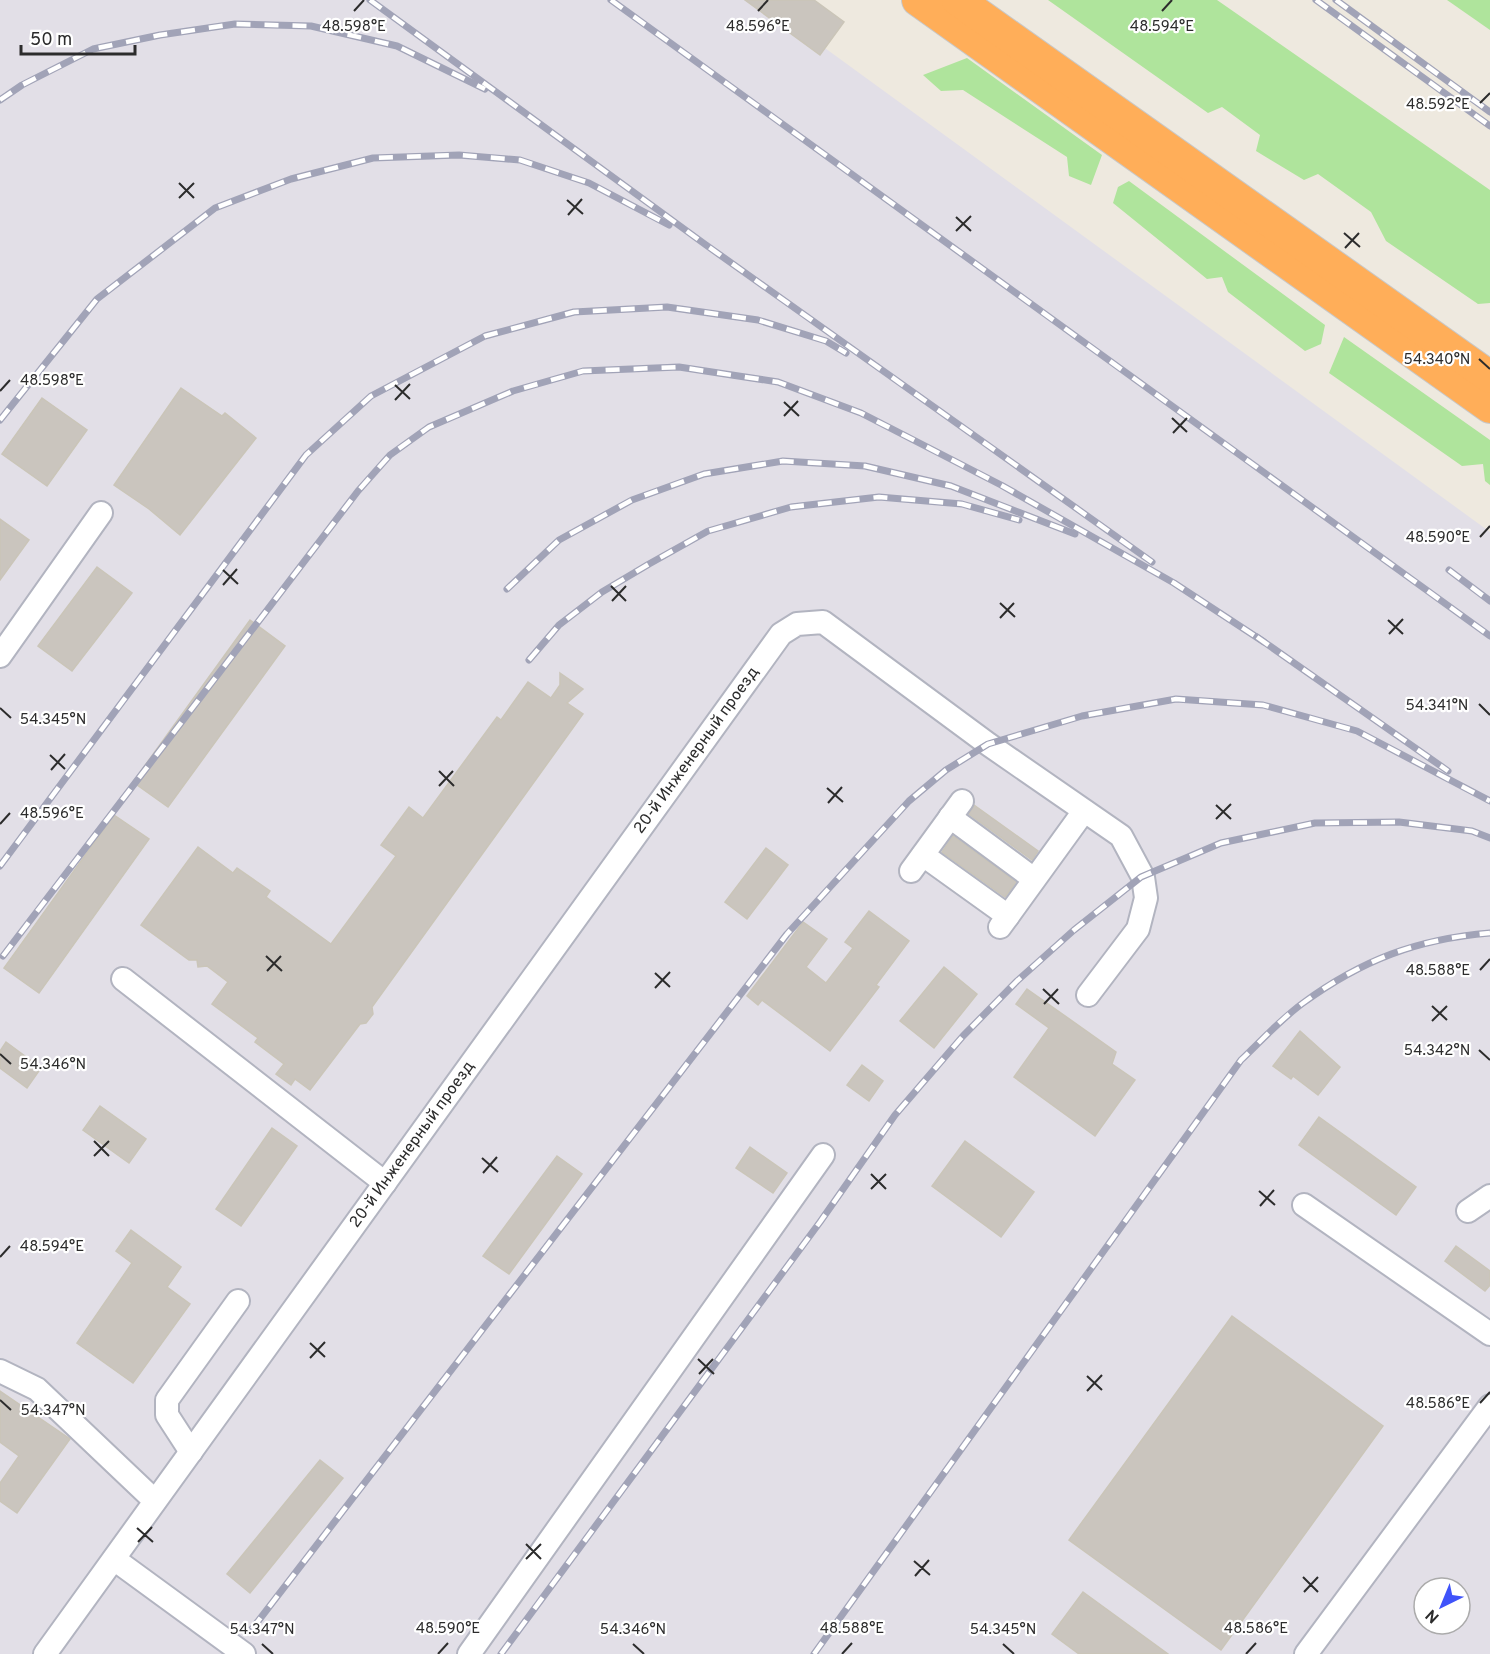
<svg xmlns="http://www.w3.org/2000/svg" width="1490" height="1654" font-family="Overpass,sans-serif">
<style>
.industrial{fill:#e2dfe7;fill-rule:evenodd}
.green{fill:#afe49c}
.building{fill:#cac5be;stroke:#cac5b8;stroke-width:1.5}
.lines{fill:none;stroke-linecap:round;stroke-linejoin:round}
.minor-casing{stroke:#b2b4c0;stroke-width:26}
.highway-casing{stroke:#c8c8c8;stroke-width:34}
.minor{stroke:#fff;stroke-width:22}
.highway{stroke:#ffae59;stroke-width:32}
.rail-casing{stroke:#a1a3b7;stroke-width:7}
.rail{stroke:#fff;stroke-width:4.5;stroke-dasharray:14;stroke-linecap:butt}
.ticks{fill:none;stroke:#2c2c2c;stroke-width:2}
.labels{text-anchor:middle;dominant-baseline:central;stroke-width:4.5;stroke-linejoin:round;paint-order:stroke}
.street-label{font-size:16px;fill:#2c2c2c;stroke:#fff}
.ticks-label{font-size:15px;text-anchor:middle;fill:#2c2c2c;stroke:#fff;stroke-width:4.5;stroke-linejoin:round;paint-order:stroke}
</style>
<rect width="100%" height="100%" fill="#eee9df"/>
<!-- industrial -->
<path class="industrial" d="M0,0h759l731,532v1122h-1490zM1424,1588h36v36h-36z"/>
<!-- green -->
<g class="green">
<path d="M1048,0h169l273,190v113l-12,1 -92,-63 -15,-29 -53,-38 -14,6 -48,-29 4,-16 -38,-28 -14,6z"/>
<path d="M1447,0h43v30z"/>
<path d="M967,58l135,97 -11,30 -22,-9 -2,-19 -104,-67 -22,1 -18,-16z"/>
<path d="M1129,181l196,144 -4,19 -16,7 -77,-59 -6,-15 -15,2 -94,-76 5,-16z"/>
<path d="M1344,337l146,103v45l-5,-4 -2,-17 -21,2 -133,-93z"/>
</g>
<!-- building -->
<g class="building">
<path d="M745,0h69l30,22 -24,33z"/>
<path d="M181,388l41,28 3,-3 31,25 -76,97 -31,-26 -35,-24z"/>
<path d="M42,398l45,32 -40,56 -45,-32z"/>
<path d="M0,519l29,21 -29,40z"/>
<path d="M97,567l35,26 -60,78 -34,-25z"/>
<path d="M250,620l35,26 -117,161 -35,-25z"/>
<path d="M560,673l23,16 -16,14 16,11 -211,293 1,7 -7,9 -6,1 -50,66 -15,-11 -4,6 -15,-11 8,-10 -29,-22 3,-4 -46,-34 16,-22 -21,-16 -9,1 -1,-7h-8l-48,-35 57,-78 35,26 4,-5 33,23 -4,6 65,47 65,-88 -15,-11 28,-38 14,11 74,-101 4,3 27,-38 23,16 9,-13z"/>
<path d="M974,805l64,46 -6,9 -63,-46z"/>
<path d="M114,815l35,24 -110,154 -35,-25z"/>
<path d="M953,836l63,46 -11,15 -63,-45z"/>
<path d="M766,848l22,17 -41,54 -22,-17z"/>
<path d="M869,911l40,30 -33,44 3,2 -49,64 -68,-51 -4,5 -11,-9 56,-74 24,17 -21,28 20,16 27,-35 -8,-6z"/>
<path d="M944,967l33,27 -43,54 -34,-27z"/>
<path d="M1027,989l89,63 -4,12 23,16 -40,56 -81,-59 35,-49 -33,-24z"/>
<path d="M1300,1031l40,36 -22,28 -25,-19 -2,3 -18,-13z"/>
<path d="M6,1042l35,26 -14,20 -27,-20v-17z"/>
<path d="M862,1065l21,16 -14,20 -22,-16z"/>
<path d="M100,1106l46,33 -17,24 -46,-33z"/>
<path d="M1319,1117l97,70 -20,28 -97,-70z"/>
<path d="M272,1128l25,18 -56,80 -25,-17z"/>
<path d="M965,1141l69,51 -33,45 -69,-51z"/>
<path d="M750,1147l37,26 -14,20 -37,-25z"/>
<path d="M557,1156l25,18 -73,100 -26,-18z"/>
<path d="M131,1230l50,37 -14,20 23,17 -57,79 -56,-40 55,-80 -16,-12z"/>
<path d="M1456,1246l34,25v14l-5,6 -40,-30z"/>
<path d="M1232,1316l151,110 -162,224 -152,-110z"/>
<path d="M0,1391l70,48 -53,74 -17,-12v-18l19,-27 -19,-14z"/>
<path d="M320,1460l23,18 -93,115 -23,-19z"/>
<path d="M1083,1592l85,62h-89l-27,-20z"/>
</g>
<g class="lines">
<!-- minor casing -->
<g class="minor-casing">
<g id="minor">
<path d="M0,656l101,-143"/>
<path d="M950,817l84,62"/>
<path d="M923,855l85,61"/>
<path d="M911,871l51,-70"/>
<path d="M1000,927l84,-116"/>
<path d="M123,979l262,204"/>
<path d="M1304,1205l186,129"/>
<path d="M1468,1211l22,-15"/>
<path d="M0,1371l37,18 118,112"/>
<path d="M191,1452l-24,-37v-15l71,-99"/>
<path d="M114,1559l130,95"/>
<path id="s1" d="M45,1654l736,-1020 16,-10 26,-2 165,122 133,92 22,41 3,21 -8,31 -50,66"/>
<path d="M469,1654l354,-499"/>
<path d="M1306,1654l184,-248"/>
</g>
</g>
<!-- highway casing -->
<g class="highway-casing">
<g id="highway">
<path d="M918,0l572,407"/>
<path d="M958,0l532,377"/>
</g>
</g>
<!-- minor -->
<use href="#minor" class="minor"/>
<!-- highway -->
<use href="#highway" class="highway"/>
<!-- rail casing -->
<g class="rail-casing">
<g id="rail">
<path d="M370,0l336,245 446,317"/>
<path d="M611,0l879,636"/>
<path d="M1316,0l174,126"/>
<path d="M1336,0l154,112"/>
<path d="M0,100l22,-15 71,-36 67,-14 75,-11 76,2 86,20 88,43"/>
<path d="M0,420l97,-121 118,-91 76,-29 82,-21 86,-3 61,5 69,23 80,42"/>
<path d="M1449,570l41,31"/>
<path d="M507,589l52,-49 73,-40 72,-26 79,-13 82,5 86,20 124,48"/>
<path d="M1257,637l191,134"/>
<path d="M529,660l30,-35 43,-33 47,-28 59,-33 83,-24 88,-10 83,7 57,16"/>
<path d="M0,866l306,-411 65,-59 114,-60 89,-24 93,-5 91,13 68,21 20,12"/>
<path d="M3,956l355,-465 32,-36 39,-28 84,-36 70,-20 96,-4 99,15 83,31 140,72 173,98 90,59"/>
<path d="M252,1629l535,-695 122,-133 37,-31 42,-26 94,-28 94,-17 87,6 94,26 133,70"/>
<path d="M501,1654l319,-432 75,-107 68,-79 54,-55 57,-51 67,-53 80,-34 94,-20 84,-1 73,9 18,7"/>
<path d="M814,1654l427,-594c20,-19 40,-41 62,-57 59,-43 114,-64 187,-70"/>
</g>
</g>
<!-- rail -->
<use href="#rail" class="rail"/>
</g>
<!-- ticks -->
<path class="ticks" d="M354,11l10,-11M758,11l10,-11M1162,11l10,-11M1480,103l10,-10M179,183l15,15M179,198l15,-15M567,200l16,14M568,215l14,-16M956,217l15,14M956,231l15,-15M1344,233l16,14M1345,248l14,-15M1479,359l11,10M395,385l15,14M0,391l10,-11M395,400l15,-16M784,402l15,14M784,416l14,-15M1172,418l15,14M1173,433l14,-15M1480,537l10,-11M223,570l15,14M223,585l14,-16M611,586l15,15M612,601l14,-15M1000,603l15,14M1000,618l14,-15M1388,620l15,14M1389,634l14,-15M1479,704l11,11M0,708l11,10M50,755l15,14M51,770l14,-16M439,771l15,15M439,786l14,-15M827,788l16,14M828,803l14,-16M1216,805l15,14M1216,819l15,-15M0,824l10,-11M266,956l16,15M1480,970l10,-11M267,971l14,-15M655,973l15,14M655,988l15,-16M1043,989l16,15M1044,1004l14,-15M1432,1006l15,14M1432,1021l15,-15M1479,1050l11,10M0,1054l11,10M94,1141l15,15M94,1156l15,-15M482,1158l16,14M483,1173l14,-16M871,1174l15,15M871,1189l15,-15M1259,1191l16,14M1260,1206l14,-16M0,1257l10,-11M310,1343l15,14M310,1358l15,-16M698,1359l16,15M699,1374l14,-15M1087,1376l15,14M1087,1391l15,-16M0,1400l11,10M1480,1403l10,-11M137,1528l16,14M138,1542l14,-15M526,1544l15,15M526,1559l15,-15M914,1561l16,14M915,1576l14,-16M1303,1577l15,15M1304,1592l14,-15M262,1644l11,10M633,1644l11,10M1003,1644l11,10M438,1654l10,-11M842,1654l10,-11M1246,1654l10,-11"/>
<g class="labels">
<!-- street labels -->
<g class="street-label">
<text stroke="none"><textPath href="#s1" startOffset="1114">20-й Инженерный проезд</textPath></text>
<text stroke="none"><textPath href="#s1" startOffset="628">20-й Инженерный проезд</textPath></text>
</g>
</g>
<g class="ticks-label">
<text x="758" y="31">48.596°E</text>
<text x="354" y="31">48.598°E</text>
<text x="1162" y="31">48.594°E</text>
<text x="1438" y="109">48.592°E</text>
<text x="1437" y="364">54.340°N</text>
<text x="52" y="385">48.598°E</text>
<text x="1438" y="542">48.590°E</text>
<text x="1437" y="710">54.341°N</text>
<text x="53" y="724">54.345°N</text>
<text x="52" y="818">48.596°E</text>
<text x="1438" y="975">48.588°E</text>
<text x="1437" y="1055">54.342°N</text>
<text x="53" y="1069">54.346°N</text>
<text x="52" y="1251">48.594°E</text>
<text x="1438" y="1408">48.586°E</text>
<text x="53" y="1415">54.347°N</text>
<text x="448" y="1633">48.590°E</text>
<text x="852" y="1633">48.588°E</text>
<text x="1256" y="1633">48.586°E</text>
<text x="262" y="1634">54.347°N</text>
<text x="633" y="1634">54.346°N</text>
<text x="1003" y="1634">54.345°N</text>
</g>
<!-- north arrow -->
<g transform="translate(1442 1606) rotate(223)"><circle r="28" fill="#ffffff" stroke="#ababab" stroke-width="1.5"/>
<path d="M0-4.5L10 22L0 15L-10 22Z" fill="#3f53fa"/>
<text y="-9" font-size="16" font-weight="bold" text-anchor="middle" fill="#2c2c2c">N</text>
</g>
<!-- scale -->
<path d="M21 45v9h114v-9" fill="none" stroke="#2c2c2c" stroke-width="3"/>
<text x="30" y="45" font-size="18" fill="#2c2c2c" stroke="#ffffff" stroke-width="4.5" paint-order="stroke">50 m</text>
</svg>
